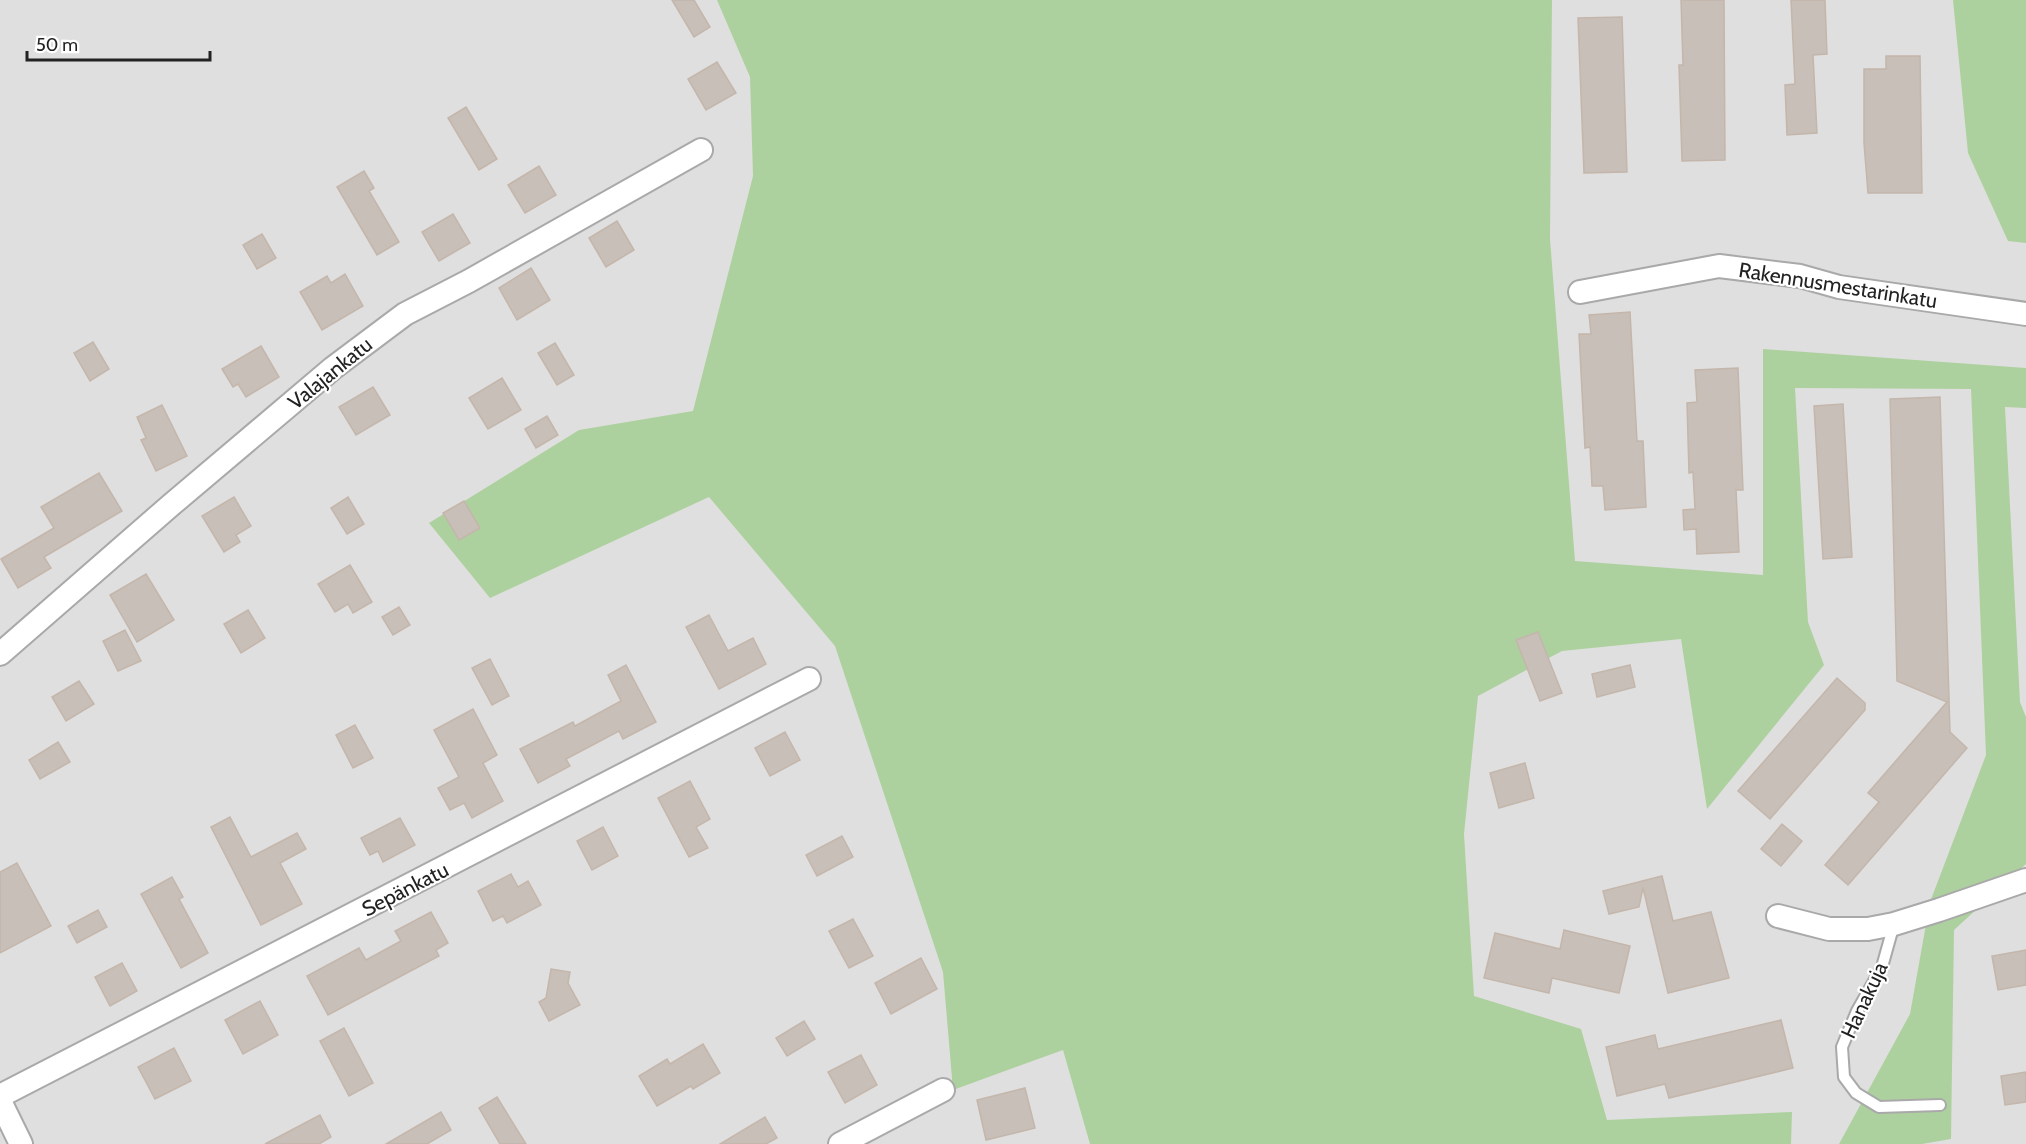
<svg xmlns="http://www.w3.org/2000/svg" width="2026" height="1144" font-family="Cabin,sans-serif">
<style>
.residential{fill:#e0dfdf}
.forest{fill:#add19e}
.building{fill:#c7bfb8;stroke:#c4b6ab;stroke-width:1.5}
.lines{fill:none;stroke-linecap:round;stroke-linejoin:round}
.service-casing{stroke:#a9a9a9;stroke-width:14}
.minor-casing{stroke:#a9a9a9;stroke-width:26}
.service{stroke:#fff;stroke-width:10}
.minor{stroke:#fff;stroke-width:22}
.labels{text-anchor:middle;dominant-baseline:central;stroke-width:4.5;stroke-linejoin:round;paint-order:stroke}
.street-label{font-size:21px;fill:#222;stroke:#fff}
</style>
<rect width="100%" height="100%" fill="#f2efe9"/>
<!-- residential -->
<rect class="residential" x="0" y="0" width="2026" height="1144"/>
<!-- forest -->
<g class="forest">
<path d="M717,0h835l-2,239 25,322 188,14v-226l263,19v40l-21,-1 15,295 6,15v147l-72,66 -3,209 -29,5h-83l71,-130 20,-112 56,-147 -15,-366 -176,-1 13,234 16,43 -117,144 -26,-170 -119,12 -84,45 -14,138 10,162 107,33 26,91 185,-8 -1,32h-701l-27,-94 -110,40 -10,-118 -108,-326 -126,-149 -219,101 -61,-75 150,-93 114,-19 60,-235 -3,-99z"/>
<path d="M1953,0h73v243l-18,-2 -40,-88z"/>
</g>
<!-- building -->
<g class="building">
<path d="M672,0h22l16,27 -16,10z"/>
<path d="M1681,0h43l1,160 -43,1 -3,-96h4z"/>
<path d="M1791,0h34l2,54 -14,1 4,78 -30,2 -2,-50 10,-1z"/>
<path d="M1622,17l5,155 -43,1 -6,-155z"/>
<path d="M1886,56h34l2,137h-54l-4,-50v-74h22z"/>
<path d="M717,62l19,31 -30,17 -18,-31z"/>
<path d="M466,107l31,52 -18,11 -31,-52z"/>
<path d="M539,166l17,29 -31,18 -17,-28z"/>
<path d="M364,171l10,17 -5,3 30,51 -22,13 -40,-68z"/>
<path d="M453,214l17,29 -31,18 -17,-29z"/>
<path d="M617,221l17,29 -28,17 -17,-29z"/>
<path d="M262,234l14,24 -19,11 -14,-24z"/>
<path d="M531,268l19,32 -33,20 -18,-32z"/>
<path d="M345,274l18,32 -41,24 -22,-38 27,-16 4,7z"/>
<path d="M1630,312l7,129h6l3,66 -41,3 -2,-24h-11l-2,-39 -5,1 -6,-114h12l-2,-19z"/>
<path d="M93,342l16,27 -19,12 -16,-28z"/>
<path d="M555,343l19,32 -17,10 -19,-32z"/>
<path d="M261,346l18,31 -33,20 -8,-13 -5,3 -11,-18z"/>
<path d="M1738,368l5,122h-7l3,62 -42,2 -1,-25 -12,1 -1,-20 12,-1 -2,-37 -4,1 -2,-70 10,-1 -2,-32z"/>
<path d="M502,378l19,32 -33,19 -19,-31z"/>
<path d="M373,387l17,28 -34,20 -17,-28z"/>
<path d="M1940,397l10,335 17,16 -119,137 -23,-20 54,-63 -11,-9 79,-91 -50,-21 -7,-282z"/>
<path d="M1843,404l9,153 -29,2 -9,-153z"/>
<path d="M162,405l25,51 -31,15 -15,-31 5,-2 -9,-21z"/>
<path d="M547,416l11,19 -22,13 -11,-19z"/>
<path d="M99,473l23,38 -78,46 7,11 -33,20 -17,-29 53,-31 -13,-21z"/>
<path d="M234,497l17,29 -15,9 4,7 -16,10 -22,-36z"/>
<path d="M348,497l16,27 -17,10 -16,-26z"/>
<path d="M464,501l16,27 -21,12 -16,-27z"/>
<path d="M350,565l22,37 -19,11 -5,-9 -13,8 -17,-28z"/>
<path d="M146,574l28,46 -37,22 -27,-47z"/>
<path d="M399,607l11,18 -17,10 -11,-18z"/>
<path d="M248,610l17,28 -24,15 -17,-29z"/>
<path d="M709,615l19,36 25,-13 13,26 -47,25 -33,-62z"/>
<path d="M125,630l16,31 -23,10 -15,-30z"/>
<path d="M1538,632l24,61 -22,8 -24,-61z"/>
<path d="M490,659l19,37 -17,9 -20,-37z"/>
<path d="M626,665l30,57 -33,17 -4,-8 -53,28 4,7 -32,17 -18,-34 53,-27 2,4 46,-25 -13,-26z"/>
<path d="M1630,665l5,22 -38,10 -5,-23z"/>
<path d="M1837,678l28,25v7l-95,109 -32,-28z"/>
<path d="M79,681l15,23 -28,17 -14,-24z"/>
<path d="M473,709l24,46 -14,8 20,38 -31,17 -8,-15 -14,7 -12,-22 21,-11 -25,-47z"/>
<path d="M355,725l18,33 -20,10 -17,-33z"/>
<path d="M785,732l15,28 -30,16 -15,-28z"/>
<path d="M58,742l12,20 -30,17 -11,-19z"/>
<path d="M1525,763l9,35 -35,10 -9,-35z"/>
<path d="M690,781l20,38 -14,8 12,21 -19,9 -31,-59z"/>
<path d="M230,817l21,40 46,-24 9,16 -26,14 22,41 -41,21 -50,-98z"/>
<path d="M400,818l15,27 -32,17 -5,-11 -8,4 -9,-17z"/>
<path d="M1782,824l20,17 -21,25 -20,-17z"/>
<path d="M603,827l15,29 -26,14 -15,-29z"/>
<path d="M842,836l11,21 -36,19 -11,-21z"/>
<path d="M17,863l34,63 -51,27v-81z"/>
<path d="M511,874l7,13 10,-6 13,24 -34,18 -4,-7 -10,5 -15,-30z"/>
<path d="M1662,876l11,45 38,-9 18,66 -61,15 -25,-105 -4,19 -30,7 -6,-23z"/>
<path d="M172,877l11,20 -4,2 29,54 -27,15 -40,-74z"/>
<path d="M98,910l9,17 -30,16 -9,-17z"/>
<path d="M431,912l17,31 -12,7 3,6 -111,59 -21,-39 52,-28 7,12 35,-19 -6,-10z"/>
<path d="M853,919l20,37 -24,12 -20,-37z"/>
<path d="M1564,930l66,16 -11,47 -67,-15 -3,15 -65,-15 11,-45 65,16z"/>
<path d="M2026,950v35l-28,5 -6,-34z"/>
<path d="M921,958l16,31 -46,25 -16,-31z"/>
<path d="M122,963l15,28 -27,15 -15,-29z"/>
<path d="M551,969l19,3 -2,11 12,22 -31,16 -10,-19 7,-4z"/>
<path d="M260,1001l18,34 -35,19 -18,-34z"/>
<path d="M1781,1020l12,48 -124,30 -4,-14 -48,12 -11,-49 49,-12 3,14z"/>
<path d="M804,1021l11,18 -28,17 -11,-18z"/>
<path d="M344,1028l29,55 -24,13 -29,-55z"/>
<path d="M703,1044l17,29 -27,16 -2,-3 -34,20 -18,-30 28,-17 3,5z"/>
<path d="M174,1048l17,33 -36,18 -17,-32z"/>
<path d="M861,1055l16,30 -32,18 -17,-31z"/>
<path d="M2026,1072v30l-21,3 -4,-29z"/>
<path d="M1025,1088l10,40 -49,12 -9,-40z"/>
<path d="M497,1097l29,47h-26l-21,-36z"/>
<path d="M441,1112l10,18 -24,14h-41z"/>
<path d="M320,1115l11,22 -12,7h-54z"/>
<path d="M765,1117l12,21 -11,6h-46z"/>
</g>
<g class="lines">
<!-- service casing -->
<g class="service-casing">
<path id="service" d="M1894,924l-12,43 -25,44 -15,36 2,30 12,16 23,14 61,-2"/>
</g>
<!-- minor casing -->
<g class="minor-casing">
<g id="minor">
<path d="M1580,292l139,-26 81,10 39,11 187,27"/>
<path d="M0,654l171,-149 162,-137 72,-54 64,-33 232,-131"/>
<path d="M1778,916l51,13h39l26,-5 45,-14 87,-30"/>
<path d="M0,1096l809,-417"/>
<path d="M0,1101l21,43"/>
<path d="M840,1144l103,-54"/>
</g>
</g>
<!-- service -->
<use href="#service" class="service"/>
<!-- minor -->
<use href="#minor" class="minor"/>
</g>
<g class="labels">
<!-- street labels -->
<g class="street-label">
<text transform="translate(1838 285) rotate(9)">Rakennusmestarinkatu</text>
<text transform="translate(330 373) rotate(-39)">Valajankatu</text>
<text transform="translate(405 889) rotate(-27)">Sepänkatu</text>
<text transform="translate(1864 1000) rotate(-65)">Hanakuja</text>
</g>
</g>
<!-- scale -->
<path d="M27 51v9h183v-9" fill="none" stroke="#222222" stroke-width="3"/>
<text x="36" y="51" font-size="18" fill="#222222" stroke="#ffffff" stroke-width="4.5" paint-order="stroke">50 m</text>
</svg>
